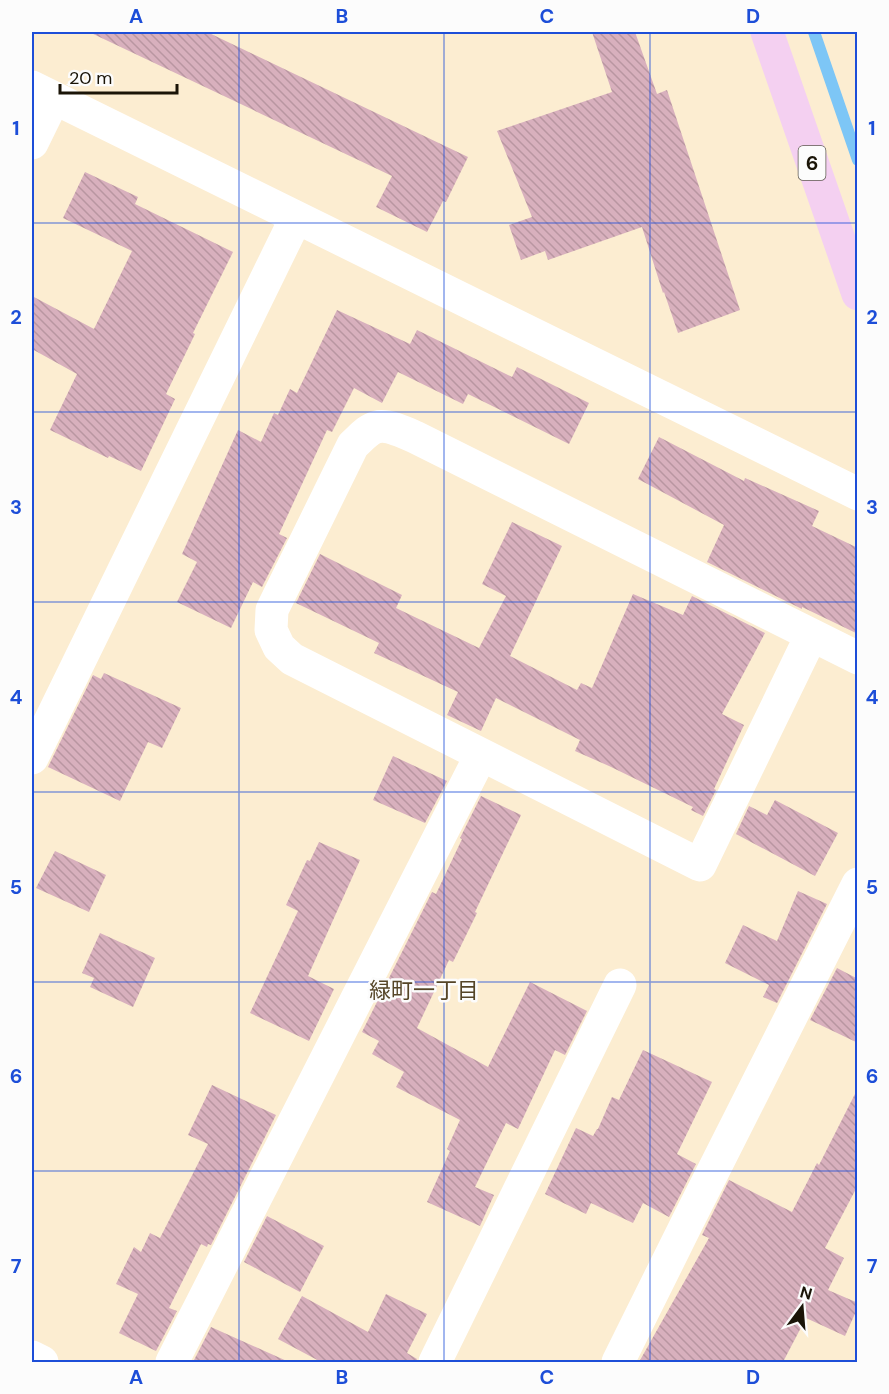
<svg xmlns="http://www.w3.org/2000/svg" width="889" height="1394" font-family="'DM Sans','Noto Sans JP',sans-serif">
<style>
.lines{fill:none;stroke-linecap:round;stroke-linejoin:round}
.stream{stroke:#7dc6f6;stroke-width:12}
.building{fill:url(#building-back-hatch)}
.minor{stroke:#fff;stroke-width:33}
.tertiary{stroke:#fff;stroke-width:33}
.primary{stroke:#f4d0f1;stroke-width:33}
.grid{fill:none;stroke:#1d4ed8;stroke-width:1.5;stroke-opacity:0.55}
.labels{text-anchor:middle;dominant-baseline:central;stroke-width:5;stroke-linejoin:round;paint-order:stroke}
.shield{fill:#fcfcfc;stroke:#5e5a50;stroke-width:1.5}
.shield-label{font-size:20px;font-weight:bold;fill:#1a1407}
.neighbourhood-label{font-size:22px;fill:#554527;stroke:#fcfcfc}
.neatline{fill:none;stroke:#1d4ed8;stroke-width:2}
.grid-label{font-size:20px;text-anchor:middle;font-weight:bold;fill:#1d4ed8}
</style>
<defs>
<pattern id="building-back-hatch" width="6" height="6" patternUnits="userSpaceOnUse" patternTransform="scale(1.5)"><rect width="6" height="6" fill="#d8b0bd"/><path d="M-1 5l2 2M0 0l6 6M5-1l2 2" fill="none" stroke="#b996a1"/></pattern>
</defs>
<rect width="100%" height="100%" fill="#fcedd1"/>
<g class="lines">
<!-- stream -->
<path class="stream" d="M814,32l44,128"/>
</g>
<!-- building -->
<g class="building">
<path d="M89,32h118l261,125 -22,45 -3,-1 -16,31 -51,-25 16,-31z"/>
<path d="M592,32h43l22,62 10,-4 73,220 -62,23 -14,-41 -1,1 -21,-66 -94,33 -3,-9 -24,9 -12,-35 23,-8 -35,-86 115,-39z"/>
<path d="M85,172l53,25 -3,7 98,48 -40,81 2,1 -29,60 9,5 -34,72 -32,-15 -1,2 -58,-28 27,-56 -45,-25v-53l62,33 38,-78 -69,-33z"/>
<path d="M337,310l73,34 7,-14 95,47 5,-10 72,36 -20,41 -101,-50 -5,10 -65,-32 -16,31 -28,-15 -22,44 -5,-2 -48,104 8,4 -25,49 -9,-5 -22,46 -54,-26 20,-40 -15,-8 56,-124 23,12 13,-29 4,2 12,-26 7,4z"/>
<path d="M659,437l85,44 1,-3 74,33 -7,15 46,22v86l-56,-27v2l-95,-47 17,-37 -86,-46z"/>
<path d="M512,522l50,24 -52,110 67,34 4,-7 11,5 41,-94 50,21 9,-19 73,37 -43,81 22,11 -30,64 2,1 -13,26 -12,-6 2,-3 -84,-41 -34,-15 5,-11 -84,-42 -15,33 -34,-16 11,-23 -84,-39 5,-10 -83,-40 24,-49 82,41 -6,13 83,40 27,-52 -24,-12z"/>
<path d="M104,673l77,35 -19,40 -14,-6 -28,59 -72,-34 45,-92 8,4z"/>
<path d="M393,756l54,25 -22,42 -52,-23z"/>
<path d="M481,796l40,19 -46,97 2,1 -24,49 -4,-2 -32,68 71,39 42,-85 57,29 -22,44 -10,-5 -37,79 -12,-6 -31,64 19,8 -14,31 -53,-24 23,-51 -3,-2 13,-29 -64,-33 8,-15 -32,-18 7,-13 -17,-9 70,-140 4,2 26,-55 -2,-1z"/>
<path d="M775,800l63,33 -23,43 -79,-42 13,-28 18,9z"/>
<path d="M319,842l41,18 -52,116 26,13 -25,52 -59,-28 48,-102 -12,-6 21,-45 3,1z"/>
<path d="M55,851l51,24 -17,37 -53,-24z"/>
<path d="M798,891l29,13 -50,99 -14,-6 6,-12 -44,-22 18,-38 34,16z"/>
<path d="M100,933l55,25 -22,49 -43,-20 4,-9 -12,-5z"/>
<path d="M837,968l21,11v64l-48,-23z"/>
<path d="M643,1050l69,32 -35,72 19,10 -27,53 -26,-14 -10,20 -42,-20 -5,11 -41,-20 31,-66 17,8 4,-7h1l14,-32 7,3z"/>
<path d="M212,1085l64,30 -65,130 -3,-1 -1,3 -6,-3 -32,64 8,3 -21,40 -37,-18 19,-39 -22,-10 18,-37 7,5 9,-19 10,5 48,-94 -20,-9z"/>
<path d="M858,1088v97l-33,63 19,10 -16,32 30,13v4l-13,29 -39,-18 -23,44h-144l70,-124 -7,-3 27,-55 63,32 25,-49 2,2z"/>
<path d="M267,1216l57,30 -24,46 -56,-30z"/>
<path d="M386,1294l41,20 -20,39 10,6 -1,3h-95l-43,-23 24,-43 66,36z"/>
<path d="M211,1327l78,35h-96z"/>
</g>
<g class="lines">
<!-- minor -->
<g class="minor">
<path d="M32,143l22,-45"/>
<path d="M811,636l-111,229 -408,-206 -13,-12 -8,-17 1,-20 81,-165c7,-6 15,-16 24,-18 10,-3 29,6 38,10l443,221"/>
<path d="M32,758l264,-540"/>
<path d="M172,1362l309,-607"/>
<path d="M435,1362l185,-377"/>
<path d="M618,1362l70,-141 170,-337"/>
</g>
<!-- tertiary -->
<g class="tertiary">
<path d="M32,87l826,407"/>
<path d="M32,1357l10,5"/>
</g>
<!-- primary -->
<path class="primary" d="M767,32l91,262"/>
</g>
<!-- grid -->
<path class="grid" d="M239,32v1330M444,32v1330M650,32v1330M32,223h826M32,412h826M32,602h826M32,792h826M32,982h826M32,1171h826"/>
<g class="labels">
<!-- shield labels -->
<rect class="shield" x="798.5" y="146" width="27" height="34" rx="4.5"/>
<g class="shield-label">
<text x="812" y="163">6</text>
</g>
<!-- neighbourhood labels -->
<g class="neighbourhood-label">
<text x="424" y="990">緑町一丁目</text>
</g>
</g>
<!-- border -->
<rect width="889" height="1394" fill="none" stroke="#fcfcfc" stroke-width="66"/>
<!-- north arrow -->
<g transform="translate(802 1307) rotate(16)" stroke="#fcfcfc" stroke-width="4.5" paint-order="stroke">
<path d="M0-4.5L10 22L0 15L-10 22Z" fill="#1a1407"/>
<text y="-9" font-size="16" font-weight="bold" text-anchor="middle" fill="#1a1407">N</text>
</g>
<!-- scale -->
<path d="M60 84v9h117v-9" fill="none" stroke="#1a1407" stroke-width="3"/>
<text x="69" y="84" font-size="18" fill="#1a1407" stroke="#fcfcfc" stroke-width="4.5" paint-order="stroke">20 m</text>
<rect x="33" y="33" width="823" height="1328" class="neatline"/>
<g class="grid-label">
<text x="136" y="23">A</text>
<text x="342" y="23">B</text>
<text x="547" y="23">C</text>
<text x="753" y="23">D</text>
<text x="16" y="135">1</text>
<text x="872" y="135">1</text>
<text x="16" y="324">2</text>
<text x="872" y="324">2</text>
<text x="16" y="514">3</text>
<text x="872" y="514">3</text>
<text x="16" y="704">4</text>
<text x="872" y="704">4</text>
<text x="16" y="894">5</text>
<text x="872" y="894">5</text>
<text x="16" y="1083">6</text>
<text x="872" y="1083">6</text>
<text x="16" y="1273">7</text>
<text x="872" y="1273">7</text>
<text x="136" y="1384">A</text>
<text x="342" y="1384">B</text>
<text x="547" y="1384">C</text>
<text x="753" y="1384">D</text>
</g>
</svg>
